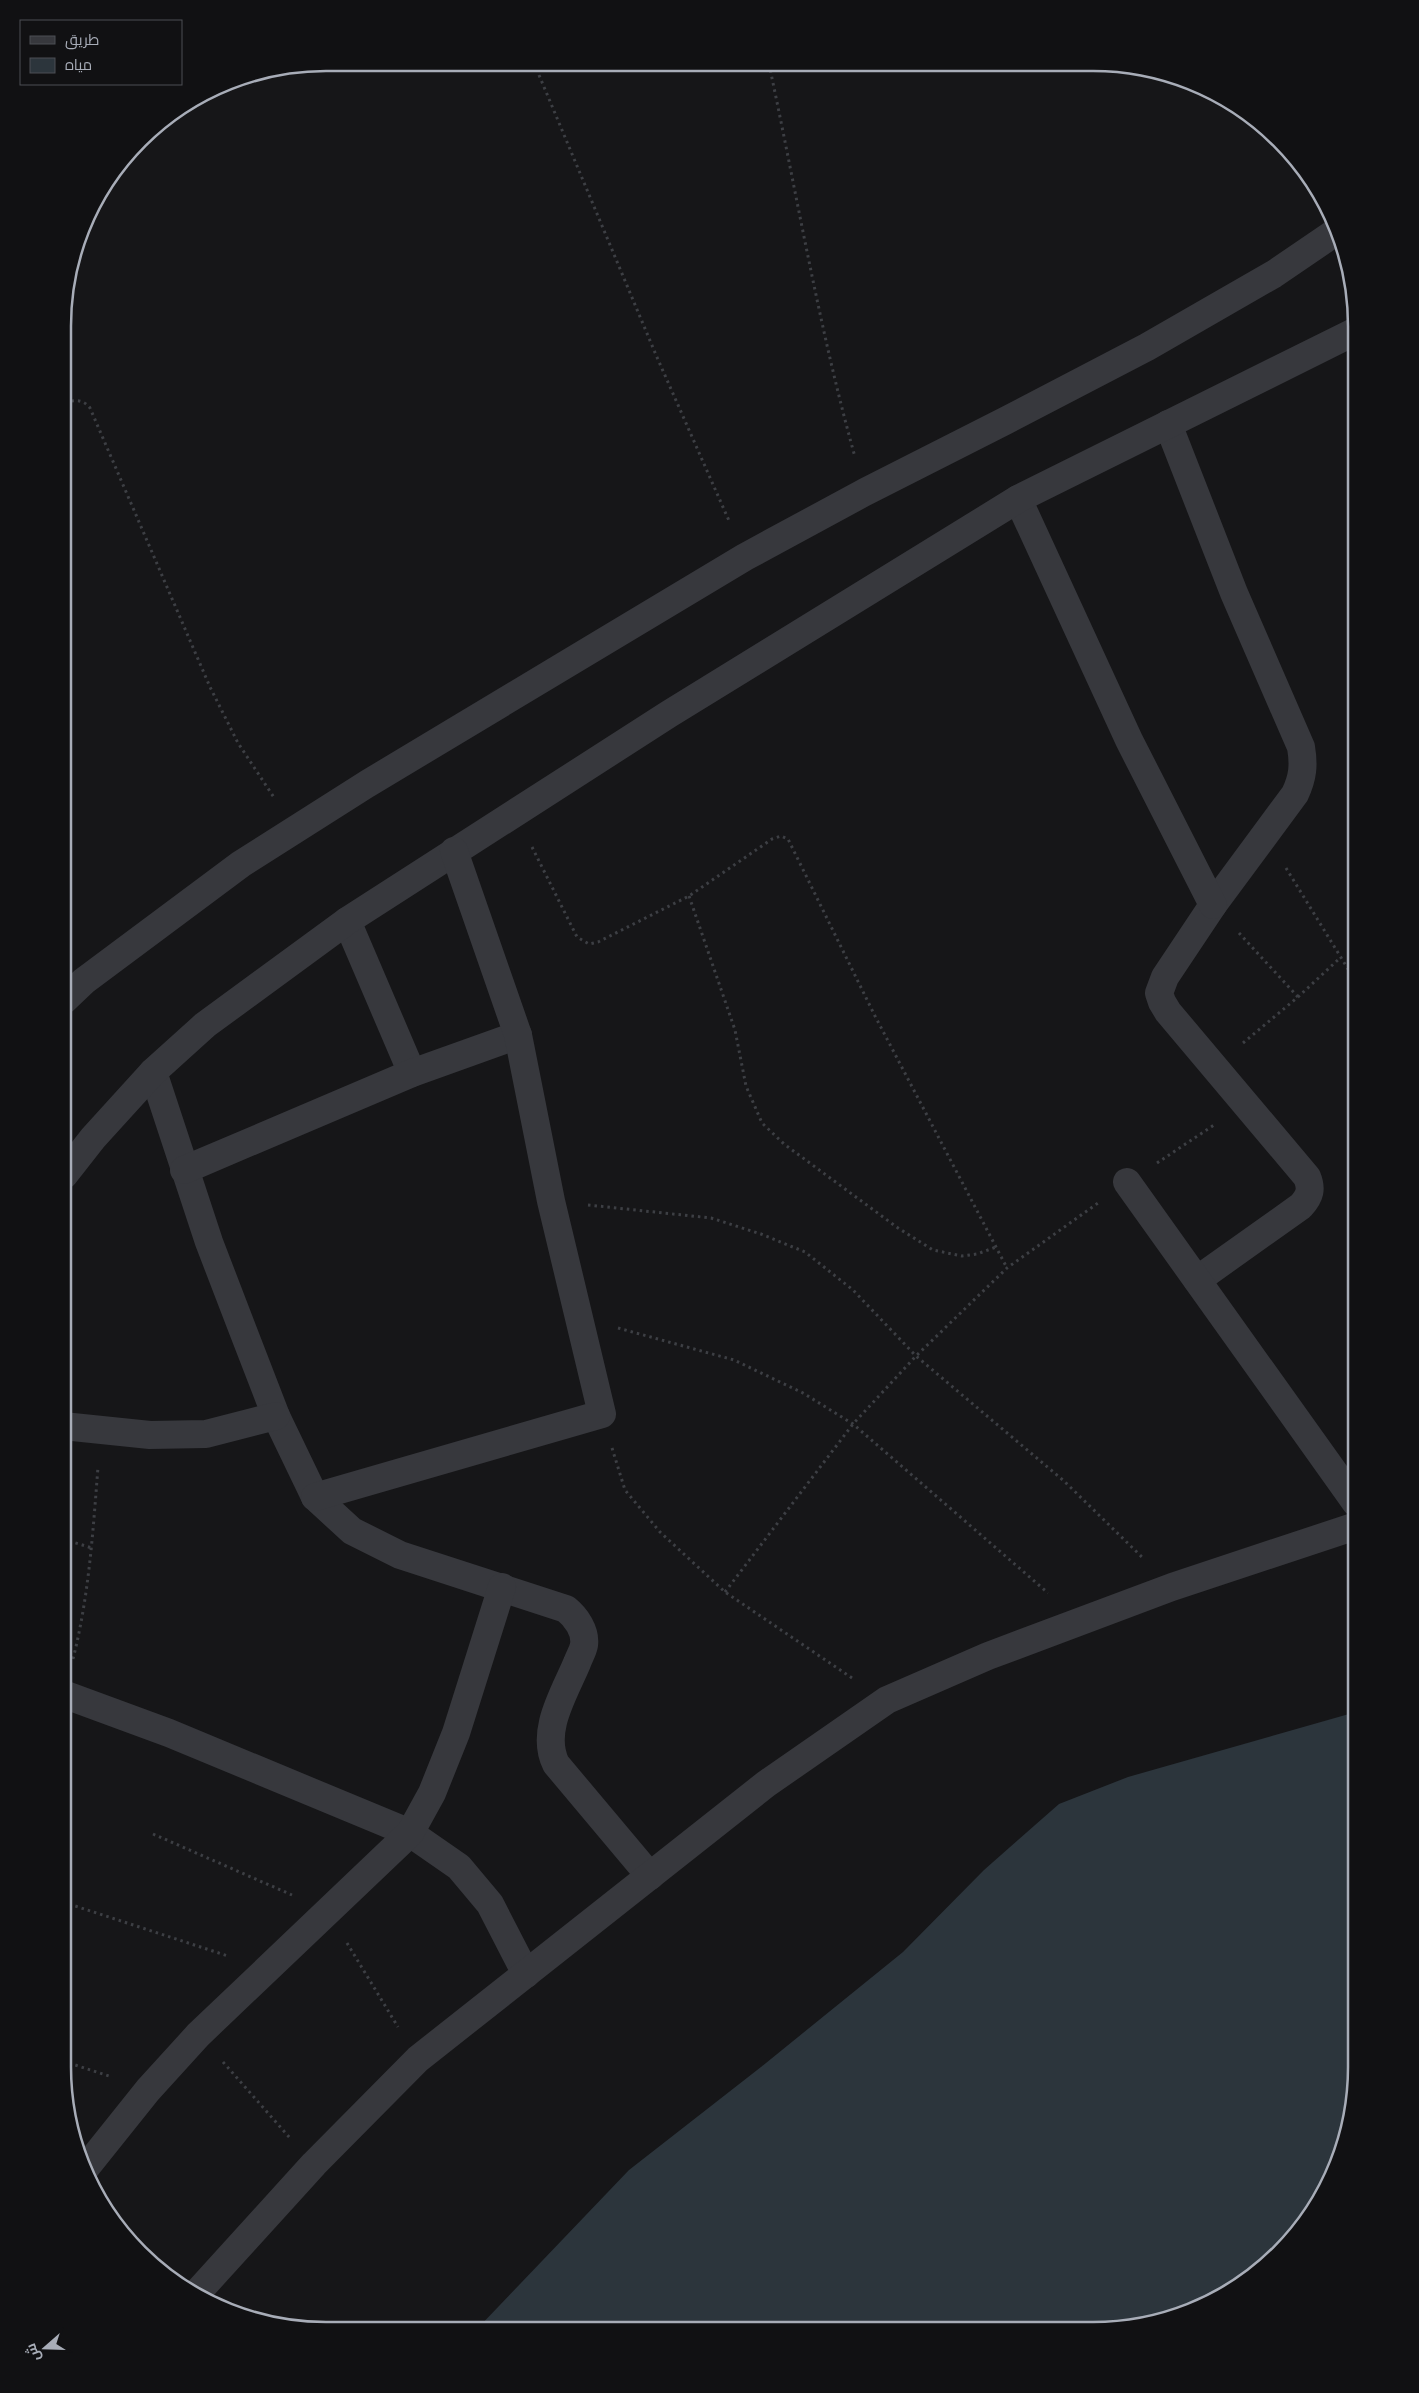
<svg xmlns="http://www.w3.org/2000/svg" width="1419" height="2393" font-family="'Public Sans',Cairo,sans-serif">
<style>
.water{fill:#2c353c}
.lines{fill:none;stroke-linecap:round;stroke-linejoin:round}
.path{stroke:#3d3f44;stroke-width:3;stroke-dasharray:2.5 4;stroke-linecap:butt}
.minor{stroke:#37383d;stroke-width:28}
.rim{fill:none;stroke:#a8adb8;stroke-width:2.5}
</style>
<rect width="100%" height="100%" fill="#161618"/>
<!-- water -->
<path class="water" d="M1356,1712v372l-14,68 -40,75 -49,49 -60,35 -100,19 -616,-1 152,-159 132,-103 142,-115 81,-82 75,-66 69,-27z"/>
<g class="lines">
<!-- path -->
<g class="path">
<path d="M534,63l122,292 74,168"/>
<path d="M769,64c28,131 50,264 86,393"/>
<path d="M65,402c10,-2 18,-3 25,6l120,279 28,56 37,56"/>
<path d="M532,847l45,90 12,7 9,-2 91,-46 83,-57 9,-3 7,3 87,177 132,252"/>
<path d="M1286,868l70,114"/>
<path d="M689,896l46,134 11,56 16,37 22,21 114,84 35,22 29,6 15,-2 19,-7"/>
<path d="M1239,933l59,64"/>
<path d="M1243,1043l55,-46 42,-39"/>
<path d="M1157,1163l57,-38"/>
<path d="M588,1205l123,13 50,16 44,18 48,38 63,66 148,125 80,78"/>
<path d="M618,1328l116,32 69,33 50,31 195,169"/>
<path d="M612,1448l13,42 35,42 65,60 127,86"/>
<path d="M63,1539l29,9"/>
<path d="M725,1592l128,-168 63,-68 91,-88 91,-65"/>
<path d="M73,1659c16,-63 20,-128 25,-192"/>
<path d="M153,1834l139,61"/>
<path d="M63,1902l165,54"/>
<path d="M347,1943l51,84"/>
<path d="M63,2061l49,16"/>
<path d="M223,2062l67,76"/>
</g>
<!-- minor -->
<g class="minor">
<path d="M1168,424l66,169 67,154c3,18 2,30 -6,47l-82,111 -48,72 -6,16 3,9 6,10 139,165c5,12 3,19 -6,29l-104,74"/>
<path d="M1018,499l111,241 84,165"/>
<path d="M347,921l65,152"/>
<path d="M64,1000l20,-19 157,-117 126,-80 238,-143 140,-84 120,-65 140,-71 142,-74 127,-73 63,-43"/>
<path d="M153,1072l56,170 33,86 34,88 39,81 37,34 48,24 166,54c10,8 20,22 18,36 -1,6 -5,12 -7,18 -13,31 -37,68 -21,101l94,112"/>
<path d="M184,1170l228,-97 106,-38"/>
<path d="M64,1175l29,-37 60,-66 52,-47 142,-104 322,-207 349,-215 338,-168"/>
<path d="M1127,1182l229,321"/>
<path d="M63,1426l87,9 56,-1 70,-18"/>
<path d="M315,1497l287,-83 -51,-213 -33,-166 -64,-184"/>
<path d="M63,1694l106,39 241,100 49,34 31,37 36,70"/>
<path d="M84,2170l64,-80 50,-55 212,-202 22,-40 24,-60 46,-146"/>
<path d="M196,2294l118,-130 104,-105 348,-275 121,-84 101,-44 184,-69 184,-61"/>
</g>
</g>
<!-- crop -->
<path d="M0 0H1419V2393H0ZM326 71H1093A255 255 0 0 1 1348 326V2067A255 255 0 0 1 1093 2322H326A255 255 0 0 1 71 2067V326A255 255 0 0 1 326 71Z" fill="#111113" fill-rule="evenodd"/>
<path class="rim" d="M326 71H1093A255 255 0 0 1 1348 326V2067A255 255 0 0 1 1093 2322H326A255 255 0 0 1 71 2067V326A255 255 0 0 1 326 71Z"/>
<!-- legend -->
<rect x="20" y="20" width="162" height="65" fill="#111113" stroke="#4d4f55"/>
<rect x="30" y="36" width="25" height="8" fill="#37383d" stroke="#4d4f55"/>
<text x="65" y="45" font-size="15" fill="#a8adb8">طريق</text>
<rect x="30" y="58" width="25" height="15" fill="#2c353c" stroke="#4d4f55"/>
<text x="65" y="70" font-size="15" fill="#a8adb8">مياه</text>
<!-- north arrow -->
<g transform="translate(45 2348) rotate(250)" stroke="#111113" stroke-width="4" paint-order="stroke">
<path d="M0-4L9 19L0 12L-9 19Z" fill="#a8adb8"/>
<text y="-8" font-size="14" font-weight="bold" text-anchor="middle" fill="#a8adb8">ش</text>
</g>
</svg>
